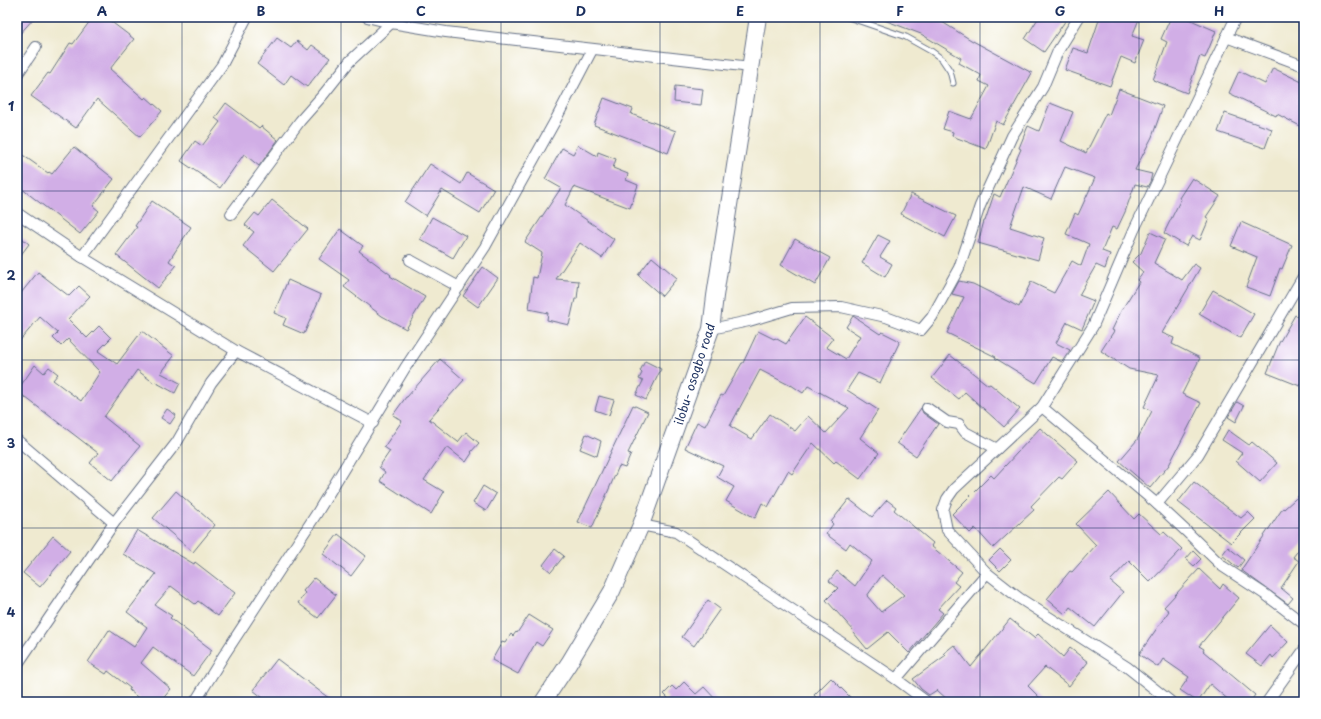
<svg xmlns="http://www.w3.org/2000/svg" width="1321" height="719" font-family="'Playpen Sans',sans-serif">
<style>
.building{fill:#d1aee6;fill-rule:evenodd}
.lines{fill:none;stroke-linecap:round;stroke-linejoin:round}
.service-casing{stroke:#657086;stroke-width:7}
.minor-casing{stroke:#657086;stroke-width:12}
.primary-casing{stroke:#657086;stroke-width:18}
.service{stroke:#fff;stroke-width:5}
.minor{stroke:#fff;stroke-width:10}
.primary{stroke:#fff;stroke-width:16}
.grid{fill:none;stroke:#1b2f5e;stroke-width:1;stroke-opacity:0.55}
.labels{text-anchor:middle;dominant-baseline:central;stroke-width:3;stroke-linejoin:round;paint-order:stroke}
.street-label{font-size:12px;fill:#1b2f5e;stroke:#fff}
.neatline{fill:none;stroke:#1b2f5e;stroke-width:1.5}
.grid-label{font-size:13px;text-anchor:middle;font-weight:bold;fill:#1b2f5e}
</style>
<rect width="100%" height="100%" fill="#fff"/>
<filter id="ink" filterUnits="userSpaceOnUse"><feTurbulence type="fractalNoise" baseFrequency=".025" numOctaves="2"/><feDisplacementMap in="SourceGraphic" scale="8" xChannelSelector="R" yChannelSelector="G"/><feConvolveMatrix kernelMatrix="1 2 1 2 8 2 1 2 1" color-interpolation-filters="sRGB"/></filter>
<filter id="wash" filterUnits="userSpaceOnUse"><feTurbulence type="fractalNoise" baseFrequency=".012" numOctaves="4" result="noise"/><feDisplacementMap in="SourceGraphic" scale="16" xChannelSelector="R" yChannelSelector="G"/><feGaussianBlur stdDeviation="0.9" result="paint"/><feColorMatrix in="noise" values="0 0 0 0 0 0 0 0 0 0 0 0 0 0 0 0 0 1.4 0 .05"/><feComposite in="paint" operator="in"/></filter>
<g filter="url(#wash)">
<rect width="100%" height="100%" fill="#efead0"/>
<g id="blocks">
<!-- building -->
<g class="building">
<path d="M17,17h18l-18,20z"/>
<path d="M93,17h12l29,22 -24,30 34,30 2,-2 16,14 -22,26 -43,-38 -21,29 -45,-32 17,-23 2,1 20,-31 3,1z"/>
<path d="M879,17h55l37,23 61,33 -29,52 -7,-4 -10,28 -34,-13 1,-4 -10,-3 6,-18 22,8 18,-33 -10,-5 2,-6 -22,-12 2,-5 -40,-24 -42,-16z"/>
<path d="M1039,17h29l-24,35 -19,-13z"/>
<path d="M1100,17h40l-8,19 12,4 -9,23 -14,-6 -11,29 -45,-16 8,-22 15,5z"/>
<path d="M1171,17h13l32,14 -11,27 -5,-2 -13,37 -34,-13 14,-38 -6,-3z"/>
<path d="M277,38l14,10 6,-7 11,9 4,-5 18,13 -23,29 -16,-12 -7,10 -27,-21z"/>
<path d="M1273,68l31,15v45l-27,-14 -1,2 -47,-23 10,-22 26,13z"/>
<path d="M675,86l28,3 -2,16 -27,-3z"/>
<path d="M1119,89l44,17 -11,31 -17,33 17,4 -2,8 -3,5 -12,-3 -10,28 -8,17 -5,-2 -10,24 8,3 -5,15 -9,-4 -17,30 15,6 -12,28 -15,-7 -11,21 14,7 -8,12 -10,-5 -16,26 -41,-25 1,-1 -49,-24 17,-36 -12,-3 7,-13 14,3 46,23 12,-25 23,11 18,-32 9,5 8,-22 -23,-10 9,-21 3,2 17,-37 -30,-11 -14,32 -27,-12 -14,40 34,11 -6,22 -60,-17 6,-22h1l9,-27 6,3 21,-48 -2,-1 9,-22 11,5 11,-28 23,9 -12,29 25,12 20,-40 3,2z"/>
<path d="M604,98l29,11 -2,5 45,17 -8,22 -74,-28z"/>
<path d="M226,103l33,25 2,-2 17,14 -19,26 -15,-12 -24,34 -39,-27 14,-20 7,5 18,-24 -5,-4z"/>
<path d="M1225,113l47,16 -7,19 -47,-16z"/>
<path d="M578,145l19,11 1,-4 18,7 -3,9 15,6 -2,6 12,5 -8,23 -56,-21 -9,18 49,34 -12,19 -22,-15 -24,36 23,2 -2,18h-2l-6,26 -22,-5 1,-7 -19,-4 4,-32 4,1 5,-25 -17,-11 36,-54 -16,-9 17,-31 11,6z"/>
<path d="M74,147l40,32 -21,27 6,5 -19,23 -63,-49v-34l31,22 1,-1 3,2z"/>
<path d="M430,164l31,20 6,-11 27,16 -14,24 -38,-23 -16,26 -21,-14z"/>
<path d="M1192,178l28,18 -14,21 3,2 -9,21 -8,-4 -6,10 -22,-13 17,-34 -2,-1z"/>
<path d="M911,194l45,22 -11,21 -44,-23z"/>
<path d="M272,200l36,29 -34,42 -31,-25 11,-14 -9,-7 10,-12 4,3z"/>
<path d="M152,201l39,26 -22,34 7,5 -18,22 -42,-33 21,-28 -2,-1z"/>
<path d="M432,217l34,19 -13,22 -33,-19z"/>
<path d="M1241,222l51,23 -10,24 -2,-1 -10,28 -24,-9 11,-30 -26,-11z"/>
<path d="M340,229l23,17 -4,5 32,24 -1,1 35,21 -19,32 -24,-13 -38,-29 5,-7 -30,-21z"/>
<path d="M1150,232l15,7 -11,24 28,17 12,-16 6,4 -38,65 12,5 -2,6 28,14 -18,36 19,9 -32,62 -19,23 -31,-27 18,-21 15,-29 -8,-4 15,-32 -30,-6 -28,-18 13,-20 -2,-1 9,-19 18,-29 -2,-2 6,-8 -11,-10 9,-9z"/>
<path d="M17,234l12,10 -12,16z"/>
<path d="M878,235l12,6 -10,16 12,7 -7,13 -23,-14z"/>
<path d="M795,239l35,19 -15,27 -34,-20z"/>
<path d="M652,257l25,21 -15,18 -24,-21z"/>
<path d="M483,267l15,11 -20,29 -15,-11z"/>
<path d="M38,272l31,24 10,-10 11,10 -22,23 19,19 12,-12 12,12 -13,13 19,13 25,-33 32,25 -13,17 19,10 -5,10 -20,-11 -1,1 -17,-13 -33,47 36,29 -28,35 -22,-18 8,-10 -81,-62 18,-26 9,8 5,-6 9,7 -5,6 28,21 19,-29 -32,-33 -7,7 -8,-8 5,-5 -18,-16 -23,27v-46z"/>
<path d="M288,280l33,15 -17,39 -21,-9 3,-7 -12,-5z"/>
<path d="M1213,290l41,24 -14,24 -41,-24z"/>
<path d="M1295,315l9,5v57l-4,9 -33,-13 12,-30z"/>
<path d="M853,316l27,18 2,-2 18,9 -20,42 -22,-10 -11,17 31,20 -18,28 19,15 -19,26 -24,-18 -2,2 -21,-20 -21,31 -4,-3 -20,36 -6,-4 -7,15 -29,-17 8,-14 -17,-10 6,-11 -38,-18 12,-26 8,4 16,-31 2,1 19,-33h1l15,-32 16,8 1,-1 11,6 19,-27 28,21 -7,9 20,12 14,-23 -14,-9zM760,370l31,16v-1l12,8 5,-7 41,22 -23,25 -18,-17 -13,15 -25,-17 -18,25 -22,-13z"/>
<path d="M950,355l38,30 2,-1 30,25 -16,18 -39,-35 -6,7 -27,-21z"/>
<path d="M440,359l24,21 -35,39 29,23 8,-10 13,11 -8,9 1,1 -6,9 -19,-15 -23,33 20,12 -13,22 -51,-33 5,-9 -6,-5 11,-16 -6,-4 18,-26 -9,-6 13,-18h1z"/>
<path d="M645,361l16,8 -15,31 -10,-5 7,-14 -4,-2 3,-6 -2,-2z"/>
<path d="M599,396l15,4 -5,15 -14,-5z"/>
<path d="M1237,402l7,4 -8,16 -8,-5z"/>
<path d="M633,405l15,7 -20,41 3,1 -6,14 -6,-2 -27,62 -14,-6z"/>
<path d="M921,408l2,5 15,11 -22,32 -19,-13z"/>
<path d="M167,409l9,6 -6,9 -9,-6z"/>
<path d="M1040,428l38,33 -16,18 -3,-2 -28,29 3,4 -41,38 -18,-20 -5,5 -18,-19 39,-39 3,3z"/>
<path d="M1228,430l21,15 3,-3 25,21 -17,19 -24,-21 6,-8 -20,-13z"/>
<path d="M586,434l15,7 -4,15 -17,-7z"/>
<path d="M1194,482l47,36 7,-6 7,7 -24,24 -53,-41z"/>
<path d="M483,486l13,8 -10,17 -13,-8z"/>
<path d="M176,491l39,34 -22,27 -40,-34z"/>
<path d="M1304,491v52l-11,14 6,4 -18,27 12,10 -5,6 -47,-34 42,-62 1,1z"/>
<path d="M1109,492l25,27 5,-5 22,20 3,-2 18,17 -32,33 -21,-21 -19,20 13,11 -28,35 -25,-20 -5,7 -18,-15 23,-28 2,1 24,-27 -20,-21z"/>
<path d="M849,499l23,18 15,-17 9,7 -2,3 39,33 -2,3 31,26 -8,10 5,4 -21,23 5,4 -34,40 -21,-21 -21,17 -14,-17 1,-1 -28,-31 12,-12 -9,-7 8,-10 18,15 17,-25 -22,-18 -4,6 -20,-15 7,-10 -2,-2zM882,575l22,20 -23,17 -14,-16z"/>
<path d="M137,530l57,34 1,-2 40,31 -17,23 -20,-15 -3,3 -24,-18 -16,19 17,11 -2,2 42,32 -19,26 -40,-29 -12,16 30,26 -11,13h-17l-14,-12 1,-2 -22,-17 -2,3 -18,-12 21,-32 25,17 13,-20 -20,-15 29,-38 -33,-20z"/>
<path d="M338,534l28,22 -15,20 -28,-22z"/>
<path d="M53,536l17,15 -30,36 -17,-14z"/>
<path d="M1228,547l16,13 -6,8 -16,-13z"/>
<path d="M555,549l9,7 -13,16 -8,-7z"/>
<path d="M1000,549l11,11 -11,11 -11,-11z"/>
<path d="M1193,551l8,8 -7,7 -8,-7z"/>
<path d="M1199,569l21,20 3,-5 16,14 -40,48 5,3 -1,2 52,44 -5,7h-19l-21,-18 -12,18 -18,-12 9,-13 -26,-18 -5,8 -19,-13 30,-43 -5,-4z"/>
<path d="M314,578l22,17 -18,23 -20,-15 7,-10 -2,-2z"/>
<path d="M708,600l12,9 -26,37 -12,-9z"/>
<path d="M529,615l24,15 -11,16 -6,-4 -18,32 -26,-14 10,-18 3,1 6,-9 2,2 3,-4 1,1z"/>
<path d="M1010,619l24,19 4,-4 25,23 7,-9 18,14 -19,24 -24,-19 -17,19 16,16h-94l-13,-12 -8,5 -8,-6 -8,-10 33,-24 -2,-2 10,-8 17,22z"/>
<path d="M1270,625l18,17 -15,16 -2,-3 -9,11 -16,-12z"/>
<path d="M277,659l57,43h-66l-15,-12z"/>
<path d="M831,678l24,24h-35l-6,-7z"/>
<path d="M684,682l12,12 8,-7 14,15h-54l4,-4 -4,-4 8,-8 4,4z"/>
</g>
</g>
</g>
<g filter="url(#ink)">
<use href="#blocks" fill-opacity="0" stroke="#657086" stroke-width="1"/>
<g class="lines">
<!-- service casing -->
<g class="service-casing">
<path id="service" d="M848,17l58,20 25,14 11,8 8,12 3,12"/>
</g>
<!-- minor casing -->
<g class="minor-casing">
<g id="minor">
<path d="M367,17l24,6 55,9 305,35"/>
<path d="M1226,37l78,29"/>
<path d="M17,75l19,-28"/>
<path d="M17,213l65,44 154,94 137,72"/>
<path d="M231,214l69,-93 23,-26 27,-34 41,-38 5,-6"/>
<path d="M82,257l140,-192 25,-48"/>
<path d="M410,260l49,27"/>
<path d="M711,329l38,-8 43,-13 49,-1 45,10 35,13 11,-13 27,-49 21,-62 32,-70 31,-49 15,-36 21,-34"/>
<path d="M1042,407l115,97 30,28 35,34 44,29 38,29"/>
<path d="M927,408l20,14 12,2 6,8 32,17"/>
<path d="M17,440l97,83 63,-81 34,-59 25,-32"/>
<path d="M1157,504l41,-49 106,-180"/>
<path d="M641,525l35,7 220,147 31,23"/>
<path d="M987,573l32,25 108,69 44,35"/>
<path d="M1304,605v6"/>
<path d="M17,665l97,-142"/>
<path d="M896,679l91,-106 -40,-43 -4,-20 4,-11 7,-10 88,-82 51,-81 41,-96 102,-213"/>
<path d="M195,702l29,-47 93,-142 88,-145 80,-121 70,-126 37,-71"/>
<path d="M1267,702l37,-52"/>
</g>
</g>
<!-- primary casing -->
<g class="primary-casing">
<path id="primary" d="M543,702l26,-39 43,-72 29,-66 70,-196 4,-33 43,-279"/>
</g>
<!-- service -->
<use href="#service" class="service"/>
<!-- minor -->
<use href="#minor" class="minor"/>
<!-- primary -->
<use href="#primary" class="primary"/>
</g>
</g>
<!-- grid -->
<path class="grid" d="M182,17v685M341,17v685M501,17v685M660,17v685M820,17v685M980,17v685M1139,17v685M17,191h1287M17,360h1287M17,528h1287"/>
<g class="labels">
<!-- street labels -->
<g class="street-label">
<text transform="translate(694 374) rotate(-72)">ilobu- osogbo road</text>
</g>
</g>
<!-- margin -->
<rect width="1321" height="719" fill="none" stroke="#fff" stroke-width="44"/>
<rect x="22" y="22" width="1277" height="675" class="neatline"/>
<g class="grid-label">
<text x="102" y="16">A</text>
<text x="261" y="16">B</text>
<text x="421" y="16">C</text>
<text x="581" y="16">D</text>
<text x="740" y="16">E</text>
<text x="900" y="16">F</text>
<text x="1060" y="16">G</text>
<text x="1219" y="16">H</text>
<text x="11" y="111">1</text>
<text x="11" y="280">2</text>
<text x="11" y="448">3</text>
<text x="11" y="617">4</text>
</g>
</svg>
